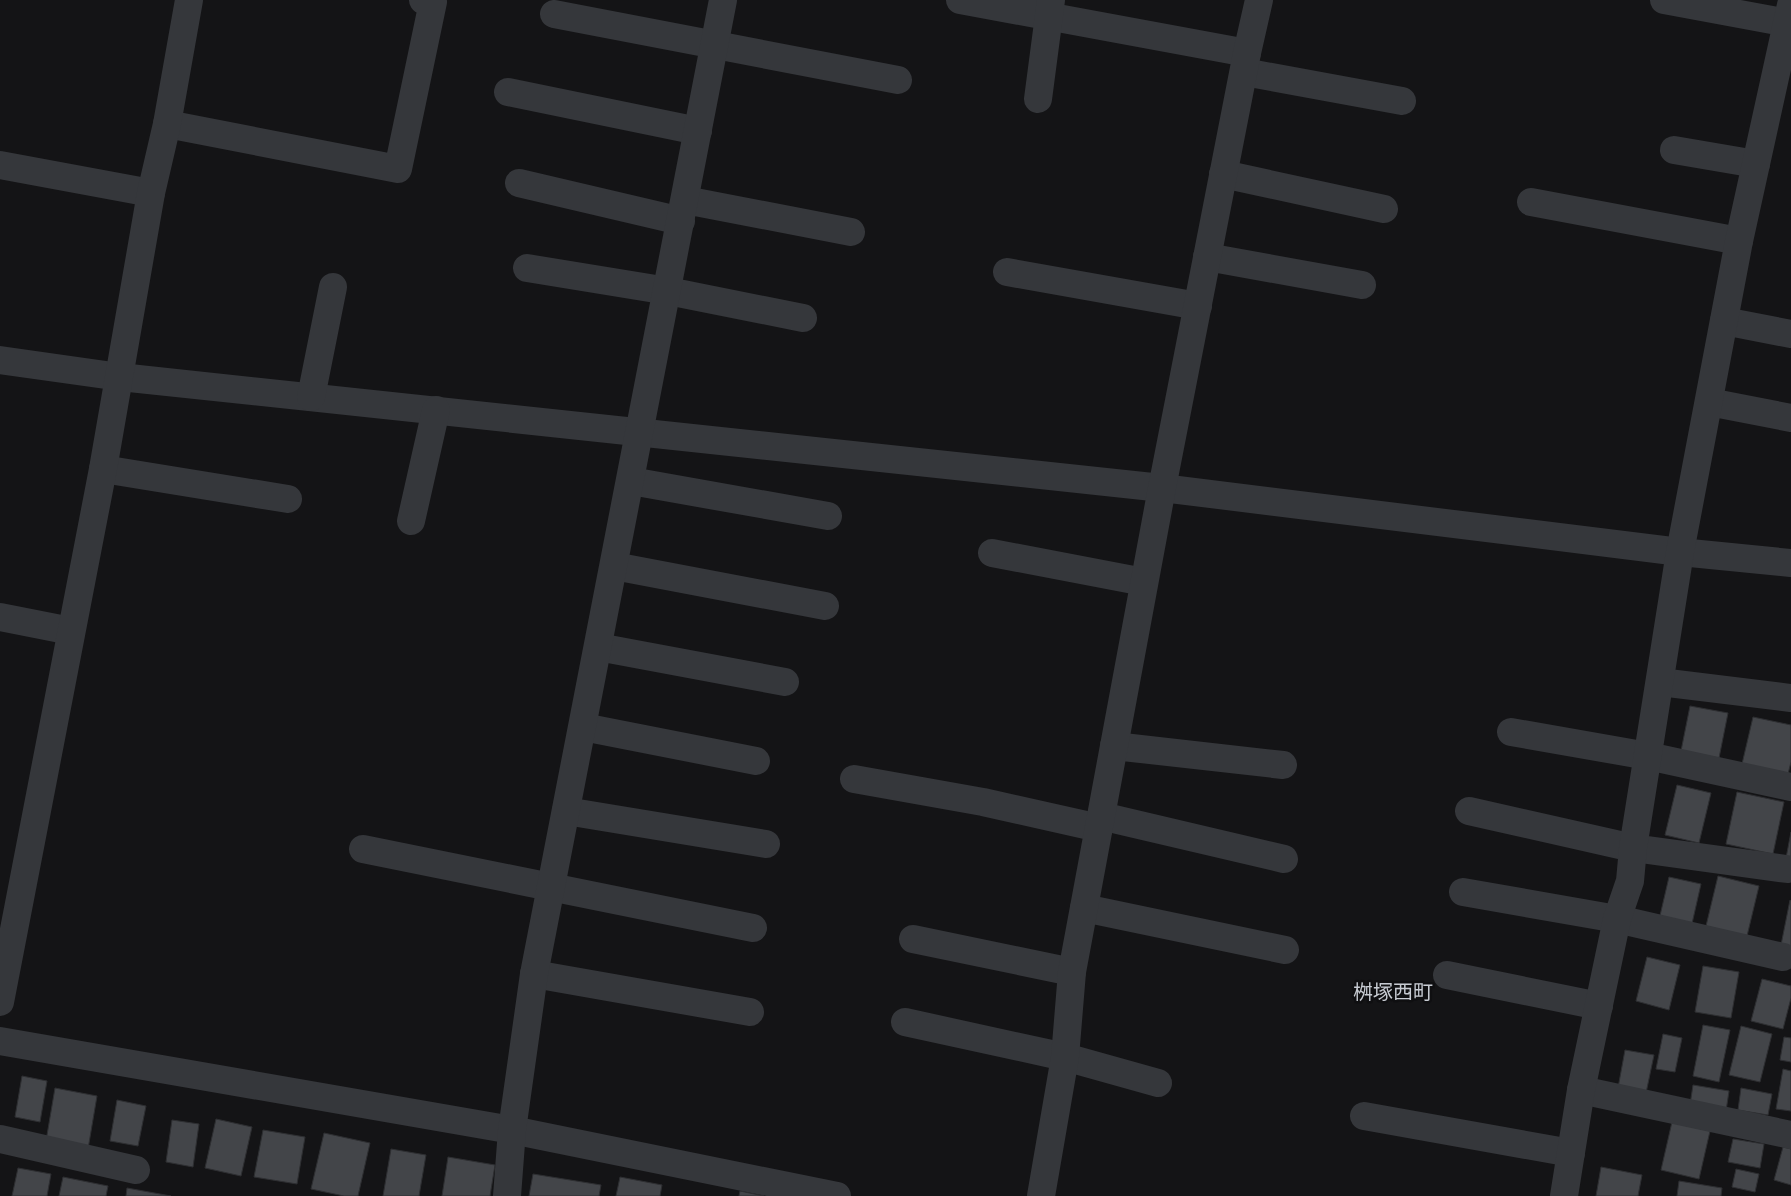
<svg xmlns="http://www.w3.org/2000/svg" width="1791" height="1196" font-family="Helvetica,'Noto Sans JP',sans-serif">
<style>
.building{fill:#434549;stroke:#2e2f32}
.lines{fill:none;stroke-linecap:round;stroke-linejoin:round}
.minor{stroke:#35373b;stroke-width:28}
.labels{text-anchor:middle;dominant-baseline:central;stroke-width:5;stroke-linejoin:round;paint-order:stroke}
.quarter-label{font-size:20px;fill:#c7cbd2;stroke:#0f0f11}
</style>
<rect width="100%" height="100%" fill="#141416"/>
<!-- building -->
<g class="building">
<path d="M1690,706l38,7 -9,45 -38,-7z"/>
<path d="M1753,717l38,8v37l-3,12 -46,-10z"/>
<path d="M1677,785l34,8 -12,50 -34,-8z"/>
<path d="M1737,792l47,10 -11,52 -47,-10z"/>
<path d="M1791,832v27l-5,-1z"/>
<path d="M1718,876l41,10 -12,50 -41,-10z"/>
<path d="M1669,877l32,7 -10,44 -32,-8z"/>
<path d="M1790,900l1,1v46l-10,-2z"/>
<path d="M1647,957l33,8 -11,45 -33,-9z"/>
<path d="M1703,966l36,6 -8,46 -36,-6z"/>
<path d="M1762,979l29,7v12l-8,31 -32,-8z"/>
<path d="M1703,1025l27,5 -11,52 -26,-6z"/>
<path d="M1741,1026l31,8 -12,48 -31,-7z"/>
<path d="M1663,1034l19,4 -7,34 -19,-3z"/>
<path d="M1784,1037l7,1v24l-11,-2z"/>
<path d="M1625,1050l29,5 -8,38 -28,-5z"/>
<path d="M1783,1069l8,2v40l-15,-2z"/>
<path d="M22,1076l25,5 -7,41 -25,-5z"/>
<path d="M1693,1085l36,6 -3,20 -36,-6z"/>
<path d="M55,1088l42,8 -9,53 -42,-8z"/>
<path d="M1741,1088l31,6 -4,21 -30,-5z"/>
<path d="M117,1100l29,6 -8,40 -28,-5z"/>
<path d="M216,1119l36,8 -11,49 -36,-8z"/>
<path d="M172,1120l27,4 -6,43 -27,-5z"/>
<path d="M1672,1122l38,9 -11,48 -38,-9z"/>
<path d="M263,1130l42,7 -8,47 -43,-7z"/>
<path d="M324,1133l46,10 -12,53h-14l-33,-7z"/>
<path d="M1733,1139l31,5 -4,24 -32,-6z"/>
<path d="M1783,1147l8,2v36l-17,-5z"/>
<path d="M391,1149l35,6 -7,41h-36z"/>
<path d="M448,1157l47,8 -5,31h-48z"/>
<path d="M1601,1167l41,8 -4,21h-42z"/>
<path d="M18,1168l33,6 -4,22h-35z"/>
<path d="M1736,1169l23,5 -4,18 -23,-5z"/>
<path d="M533,1174l68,11 -2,11h-70z"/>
<path d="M63,1177l45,9 -2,10h-47z"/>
<path d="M620,1177l42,8 -2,11h-44z"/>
<path d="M1679,1181l43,7 -1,8h-44z"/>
<path d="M127,1188l44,8h-45z"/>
<path d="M740,1191l24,5h-25z"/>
</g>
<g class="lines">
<!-- minor -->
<g class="minor">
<path d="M960,0l287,53"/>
<path d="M1664,0l124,23 3,-1"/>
<path d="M554,14l344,66"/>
<path d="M1244,72l158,29"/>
<path d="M508,92l190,39"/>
<path d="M1038,99l13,-99"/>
<path d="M167,124l231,45 35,-167 -10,-2"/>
<path d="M1674,150l82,14"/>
<path d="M0,165l151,28"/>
<path d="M1223,174l161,35"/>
<path d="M519,183l162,38"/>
<path d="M685,200l166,32"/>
<path d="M1531,202l208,39"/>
<path d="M1207,257l155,28"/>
<path d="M527,268l141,23 135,27"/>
<path d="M1007,272l191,34"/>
<path d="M1724,321l67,13"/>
<path d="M0,360l120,17 1042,111 518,64 111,11"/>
<path d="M311,397l22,-110"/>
<path d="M1709,402l82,16"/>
<path d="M103,469l185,30"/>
<path d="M631,481l197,35"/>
<path d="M411,521l25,-111"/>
<path d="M992,553l152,29"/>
<path d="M614,566l211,40"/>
<path d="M0,617l71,14"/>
<path d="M598,647l187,35"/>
<path d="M1660,682l131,16"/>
<path d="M583,727l173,34"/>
<path d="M1511,732l137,24 143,31"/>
<path d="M1114,746l169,19"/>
<path d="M854,779l129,23 116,26"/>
<path d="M566,811l200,33"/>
<path d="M1469,811l164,37 154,21"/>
<path d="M1101,816l183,43"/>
<path d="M363,849l390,79"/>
<path d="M1463,892l154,27 166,38"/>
<path d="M1084,908l201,42"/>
<path d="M913,939l159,33"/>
<path d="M534,974l216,38"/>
<path d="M1447,975l152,31"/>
<path d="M0,1002l103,-533 48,-276 16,-69 22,-124"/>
<path d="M905,1022l160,35 93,26"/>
<path d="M0,1041l512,89 325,66"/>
<path d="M1581,1090l210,45"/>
<path d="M1364,1116l207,37"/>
<path d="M0,1139l136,31"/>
<path d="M507,1196l5,-66 22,-156 189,-974"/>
<path d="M1041,1196l24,-139 7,-85 90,-484 85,-435 12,-53"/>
<path d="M1564,1196l17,-106 36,-171 13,-38 3,-33 47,-296 59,-311 52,-236"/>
</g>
</g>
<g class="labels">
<!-- quarter labels -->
<g class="quarter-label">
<text x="1393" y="992">桝塚西町</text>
</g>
</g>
</svg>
